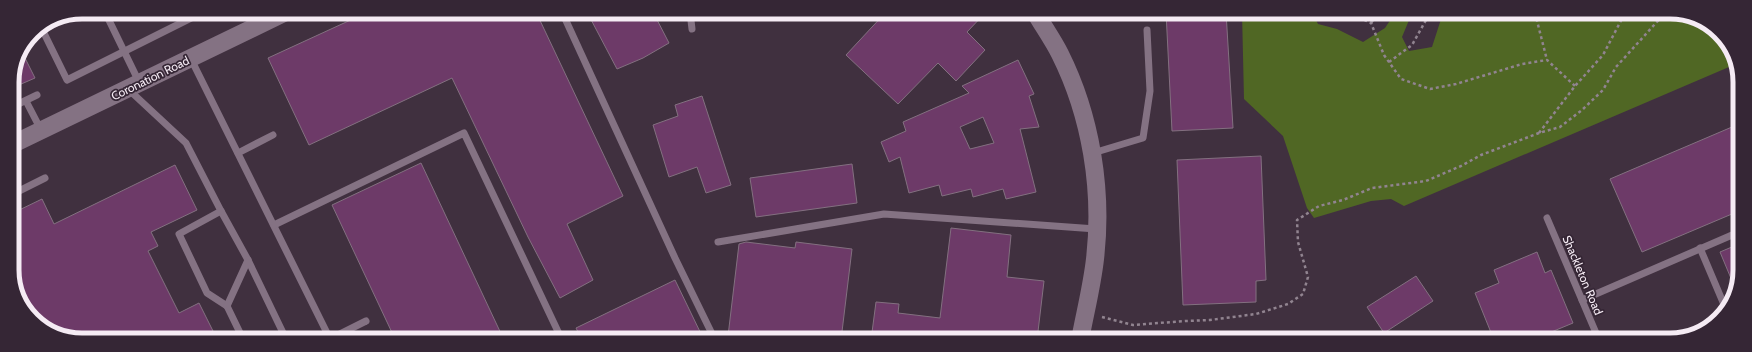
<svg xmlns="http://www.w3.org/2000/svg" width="1752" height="352" font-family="Cabin,sans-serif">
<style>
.forest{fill:#506724}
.building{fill:#6d3a68;stroke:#837080;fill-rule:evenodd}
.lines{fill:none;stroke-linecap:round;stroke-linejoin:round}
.path{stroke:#918490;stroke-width:2.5;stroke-dasharray:3 3;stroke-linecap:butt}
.service{stroke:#847283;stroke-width:7}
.tertiary{stroke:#847283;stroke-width:18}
.labels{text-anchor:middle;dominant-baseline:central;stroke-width:3.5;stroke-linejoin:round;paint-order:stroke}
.street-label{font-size:12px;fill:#f5ebf4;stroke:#352635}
.rim{fill:none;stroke:#f5ebf4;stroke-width:5}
</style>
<rect width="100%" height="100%" fill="#40303f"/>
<!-- forest -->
<path class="forest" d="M1242,12h70l6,12 19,5 26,13 22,-14 10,-15h17l-10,24 7,14 23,-4 11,-34h237l39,19 17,32 -332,142 -13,-7 -20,2 -57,17 -7,-10 -24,-72 -39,-37z"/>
<!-- building -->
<g class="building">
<path d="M368,12h41l4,8 18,-8h105l87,184 -56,28 26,56 -33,18 -32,-61 -76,-159 -143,67 -41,-87z"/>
<path d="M587,12h66l16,31 -26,15 -26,11z"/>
<path d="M886,12h100l-19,20 18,18 -29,31 -18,-18 -40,41 -52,-49z"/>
<path d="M1166,12h60l7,116 -61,3z"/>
<path d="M21,50l14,28 -23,10 5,-33z"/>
<path d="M1018,60l16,34 -5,2 10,31 -19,2 16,63 -30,7 -3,-10 -30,8 -2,-8 -29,7 -3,-11 -30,8 -9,-36 -11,5 -8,-20 25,-11 -3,-9 66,-29 -7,-7zM983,117l11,26 -24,6 -10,-22z"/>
<path d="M702,96l29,89 -25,8 -9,-26 -28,10 -16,-52 25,-9 -3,-11z"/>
<path d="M1739,124v87l-97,41 -32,-73z"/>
<path d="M1261,156l5,124 -10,1v21l-73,3 -6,-145z"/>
<path d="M421,163l83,177 -109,-1 -63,-134z"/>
<path d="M852,164l5,39 -101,14 -6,-39z"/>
<path d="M175,165l22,45 -46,22 7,14 -10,5 31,62 20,-10 14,28 -7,3 3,5h-137l-36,-16 -22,-35 -1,-75 29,-14 12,25z"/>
<path d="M951,228l60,7 -4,42 37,4 -7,59h-166l5,-38 23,2 -1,9 42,5z"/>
<path d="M746,242l49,6 1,-6 56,7 -11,91h-81l-32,-4 11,-92z"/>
<path d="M1739,244v36l-4,8 -15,-36z"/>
<path d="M1537,252l8,21 6,-3 22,53 -41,17h-38l-19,-47 24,-10 -5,-13z"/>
<path d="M1416,276l17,25 -49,32 -17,-26z"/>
<path d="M675,280l29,60h-122l-6,-12z"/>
</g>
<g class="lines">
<!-- path -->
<g class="path">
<path d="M1325,12l5,3 16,-3"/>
<path d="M1348,12l23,11 13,32 17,24 29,10 26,-5 66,-20 25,-4 28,26"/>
<path d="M1535,13l12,47"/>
<path d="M1371,23l7,-10"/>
<path d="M1389,62l23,-17 18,-32"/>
<path d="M1539,133l36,-47 28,-31 22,-42"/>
<path d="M1102,317l31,8 52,-4 25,-1 46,-6 32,-10 15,-10 5,-17 -10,-35 -1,-22 22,-14 24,-6 29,-12 54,-7 35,-15 20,-11 58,-22 21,-6 22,-17 21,-20 13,-23 49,-54"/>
</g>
<!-- service -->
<g class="service">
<path d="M105,12l34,70"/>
<path d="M251,12l6,14"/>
<path d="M562,12l113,246 40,82"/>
<path d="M690,12l2,17"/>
<path d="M41,27l26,53 136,-68"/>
<path d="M191,59l139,280"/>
<path d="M128,89l58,54 35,68 27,49 38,79"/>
<path d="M26,101l15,29"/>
<path d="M12,107l25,-12"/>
<path d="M238,153l35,-18"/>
<path d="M1093,153l50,-15 7,-47 -3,-61"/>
<path d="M13,194l32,-16"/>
<path d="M221,211l-42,23 28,59 20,13"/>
<path d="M1547,218l52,122"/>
<path d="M274,225l190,-92 98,207"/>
<path d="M718,242l166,-28 212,15"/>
<path d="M1700,248l25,59"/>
<path d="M1582,300l157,-68"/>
<path d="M1455,338v2"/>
<path d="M243,339l-16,-33 21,-46"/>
<path d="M330,339l36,-18"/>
</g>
<!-- tertiary -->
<g class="tertiary">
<path d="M1035,12c8,14 18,28 25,42 31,62 43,136 35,205 -3,27 -10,54 -15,81"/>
<path d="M13,144l273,-132"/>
</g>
</g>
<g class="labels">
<!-- street labels -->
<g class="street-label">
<text transform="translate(150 78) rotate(-26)">Coronation Road</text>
<text transform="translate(1583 275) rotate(67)">Shackleton Road</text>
</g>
</g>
<!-- crop -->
<path d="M0 0H1752V352H0ZM82 19H1670A63 63 0 0 1 1733 82V270A63 63 0 0 1 1670 333H82A63 63 0 0 1 19 270V82A63 63 0 0 1 82 19Z" fill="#352635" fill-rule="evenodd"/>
<path class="rim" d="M82 19H1670A63 63 0 0 1 1733 82V270A63 63 0 0 1 1670 333H82A63 63 0 0 1 19 270V82A63 63 0 0 1 82 19Z"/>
</svg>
